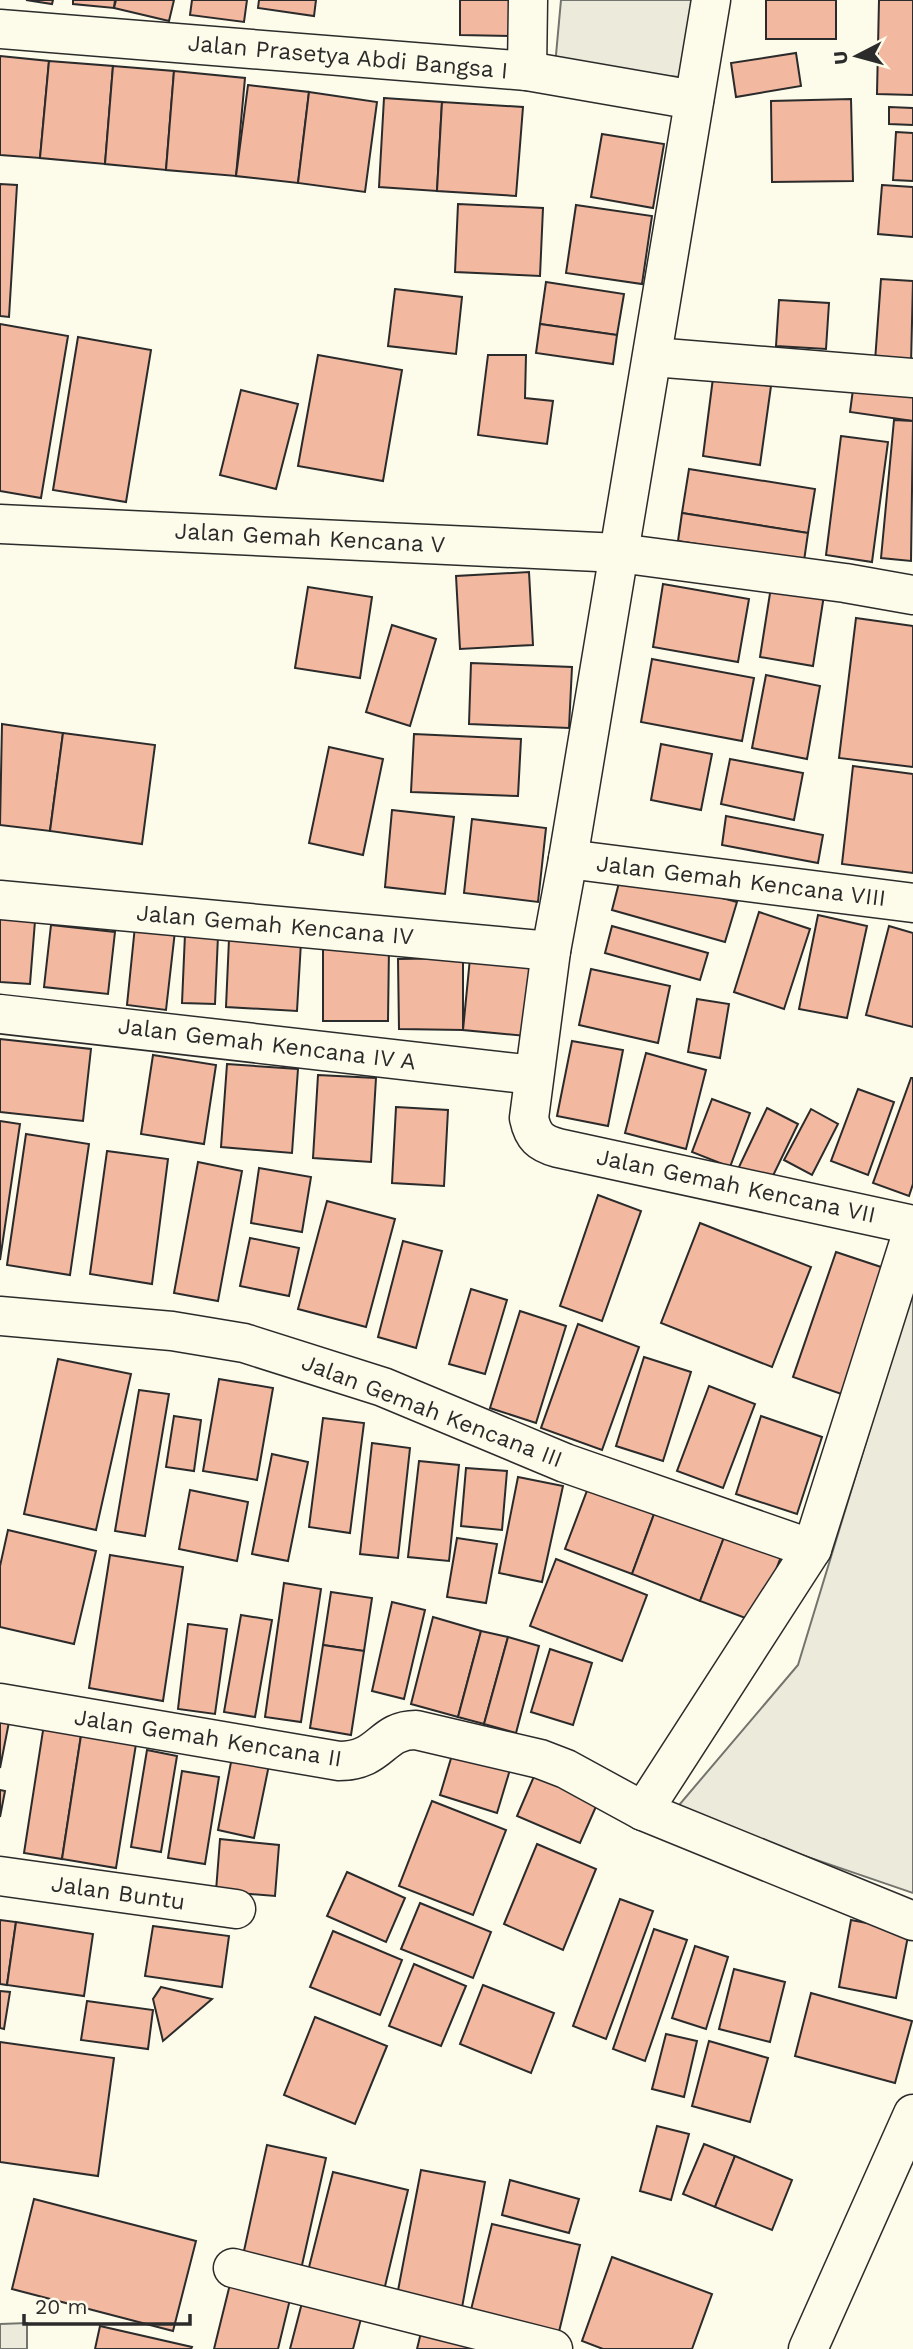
<svg xmlns="http://www.w3.org/2000/svg" width="913" height="2349" font-family="'Work Sans',sans-serif">
<style>
.green{fill:#ecebdb;stroke:#74746e;stroke-width:2}
.building{fill:#f2b8a0;stroke:#2b2b2b;stroke-width:2}
.lines{fill:none;stroke-linecap:round;stroke-linejoin:round}
.minor-casing{stroke:#2b2b2b;stroke-width:41}
.minor{stroke:#fdfbea;stroke-width:38}
.labels{text-anchor:middle;dominant-baseline:central;stroke-width:5;stroke-linejoin:round;paint-order:stroke}
.street-label{font-size:23px;fill:#2b2b2b;stroke:#fdfbea}
</style>
<rect width="100%" height="100%" fill="#fdfbea"/>
<!-- green -->
<g class="green">
<path d="M561,0h135l-6,78 -135,-12z"/>
<path d="M913,1288v605l-239,-82 124,-146z"/>
<path d="M27,2323v26h-27v-25z"/>
</g>
<!-- building -->
<g class="building">
<path d="M26,0h27l-1,4z"/>
<path d="M73,0h42l-1,8 -41,-4z"/>
<path d="M116,0h58l-5,21 -55,-13z"/>
<path d="M192,0h55l-3,22 -54,-7z"/>
<path d="M259,0h57l-2,16 -56,-8z"/>
<path d="M460,0h57l-1,36 -56,-1z"/>
<rect x="766" y="0" width="70" height="39"/>
<path d="M879,0h34v95l-36,-1z"/>
<path d="M796,53l5,33 -65,11 -5,-34z"/>
<path d="M0,56l49,5 -9,97 -40,-3z"/>
<path d="M49,61l64,5 -8,98 -65,-6z"/>
<path d="M113,66l61,5 -8,99 -61,-6z"/>
<path d="M174,71l71,7 -9,98 -70,-6z"/>
<path d="M248,85l61,7 -11,91 -62,-7z"/>
<path d="M309,92l68,10 -12,90 -67,-9z"/>
<path d="M384,98l58,4 -5,89 -58,-4z"/>
<path d="M851,99l2,82 -81,1 -1,-81z"/>
<path d="M442,102l81,5 -7,89 -79,-5z"/>
<path d="M889,107l24,1v17l-24,-1z"/>
<path d="M896,132l17,1v48l-20,-1z"/>
<path d="M602,134l62,10 -11,64 -62,-11z"/>
<path d="M0,184l17,1 -8,132 -9,-1z"/>
<path d="M882,185l31,2v50l-35,-3z"/>
<path d="M458,204l85,4 -3,68 -85,-4z"/>
<path d="M576,205l76,11 -10,68 -76,-11z"/>
<path d="M881,279l32,2 -2,83 -36,-3z"/>
<path d="M546,282l78,12 -7,41 -77,-11z"/>
<path d="M395,289l67,8 -6,57 -68,-8z"/>
<path d="M779,300l50,3 -3,46 -50,-3z"/>
<path d="M0,324l68,12 -27,162 -41,-7z"/>
<path d="M540,324l77,11 -4,29 -77,-11z"/>
<path d="M78,337l73,13 -25,152 -73,-12z"/>
<path d="M318,355l84,15 -19,111 -85,-15z"/>
<path d="M488,355h38l-1,43 28,3 -6,43 -69,-9z"/>
<path d="M713,378l58,8 -11,79 -57,-9z"/>
<path d="M854,382l59,8v31l-63,-9z"/>
<path d="M241,390l57,14 -22,85 -56,-14z"/>
<path d="M894,420l19,1 -2,140 -30,-3z"/>
<path d="M841,436l47,6 -16,120 -46,-7z"/>
<path d="M689,469l126,20 -7,44 -126,-20z"/>
<path d="M682,513l126,20 -4,28 -126,-20z"/>
<path d="M529,572l4,73 -73,4 -4,-73z"/>
<path d="M663,584l86,15 -11,63 -85,-15z"/>
<path d="M308,587l64,10 -12,81 -65,-10z"/>
<path d="M771,587l53,8 -11,71 -53,-9z"/>
<path d="M856,618l57,8v141l-74,-9z"/>
<path d="M392,625l44,14 -26,87 -44,-14z"/>
<path d="M652,659l102,19 -12,63 -101,-19z"/>
<path d="M471,663l101,4 -3,61 -100,-4z"/>
<path d="M766,675l54,11 -13,73 -55,-11z"/>
<path d="M2,724l61,9 -13,98 -50,-6z"/>
<path d="M63,733l92,12 -13,99 -92,-13z"/>
<path d="M414,734l107,5 -3,57 -107,-4z"/>
<path d="M661,744l51,10 -11,56 -50,-10z"/>
<path d="M329,747l54,12 -20,96 -54,-12z"/>
<path d="M730,759l73,14 -9,47 -73,-16z"/>
<path d="M853,766l60,8v99l-71,-9z"/>
<path d="M392,810l62,7 -9,77 -60,-7z"/>
<path d="M726,816l97,19 -5,28 -96,-18z"/>
<path d="M472,819l74,9 -8,74 -74,-9z"/>
<path d="M622,871l115,31 -12,40 -113,-32z"/>
<path d="M759,912l51,17 -26,80 -50,-17z"/>
<path d="M818,915l49,11 -20,92 -48,-9z"/>
<path d="M0,918l35,3 -5,63 -30,-2z"/>
<path d="M51,925l64,7 -7,62 -64,-7z"/>
<path d="M135,926l40,5 -9,79 -39,-5z"/>
<path d="M612,926l96,27 -8,27 -95,-27z"/>
<path d="M889,926l24,7v94l-47,-12z"/>
<path d="M185,934l33,2 -3,68 -33,-1z"/>
<path d="M229,939l72,3 -4,69 -71,-4z"/>
<path d="M323,945l66,2 -1,74h-65z"/>
<path d="M463,958v72l-64,-1 -1,-70z"/>
<path d="M470,958l64,7 -8,71 -63,-6z"/>
<path d="M591,969l79,17 -12,57 -79,-18z"/>
<path d="M697,999l32,5 -9,54 -32,-6z"/>
<path d="M0,1039l91,10 -8,72 -83,-9z"/>
<path d="M572,1041l51,9 -15,76 -51,-10z"/>
<path d="M646,1053l60,17 -20,79 -61,-16z"/>
<path d="M153,1055l63,10 -12,79 -63,-10z"/>
<path d="M227,1064l71,5 -6,84 -71,-6z"/>
<path d="M318,1075l58,3 -5,84 -58,-4z"/>
<path d="M911,1078h2v106l-4,12 -36,-13z"/>
<path d="M858,1089l36,13 -26,73 -37,-14z"/>
<path d="M712,1099l38,14 -20,54 -38,-15z"/>
<path d="M396,1107l52,3 -4,76 -52,-3z"/>
<path d="M767,1108l31,16 -29,60 -31,-15z"/>
<path d="M811,1109l27,15 -26,51 -28,-15z"/>
<path d="M0,1121l20,3 -20,136z"/>
<path d="M26,1134l63,10 -19,131 -63,-10z"/>
<path d="M107,1151l61,8 -16,125 -62,-10z"/>
<path d="M198,1162l44,9 -24,130 -44,-8z"/>
<path d="M259,1168l52,9 -9,55 -51,-9z"/>
<path d="M598,1195l43,16 -39,110 -42,-15z"/>
<path d="M327,1201l68,18 -29,108 -68,-18z"/>
<path d="M700,1223l111,44 -39,100 -111,-44z"/>
<path d="M250,1238l49,10 -10,48 -49,-10z"/>
<path d="M403,1241l39,10 -26,97 -38,-11z"/>
<path d="M836,1252l54,18 -43,126 -54,-19z"/>
<path d="M471,1289l36,11 -22,74 -36,-10z"/>
<path d="M520,1311l46,15 -30,97 -46,-15z"/>
<path d="M578,1324l61,23 -37,103 -61,-22z"/>
<path d="M644,1357l47,15 -28,89 -47,-15z"/>
<path d="M58,1359l73,15 -35,156 -72,-16z"/>
<path d="M219,1379l54,9 -16,92 -54,-9z"/>
<path d="M709,1386l46,18 -32,84 -46,-17z"/>
<path d="M139,1390l30,4 -24,142 -30,-5z"/>
<path d="M174,1416l27,4 -7,51 -28,-4z"/>
<path d="M761,1416l61,21 -25,77 -61,-20z"/>
<path d="M323,1418l41,5 -14,110 -41,-6z"/>
<path d="M372,1443l38,5 -12,110 -38,-4z"/>
<path d="M272,1454l36,8 -20,99 -36,-7z"/>
<path d="M419,1461l40,4 -10,96 -41,-4z"/>
<path d="M466,1468l41,3 -5,59 -41,-4z"/>
<path d="M518,1477l45,9 -21,96 -43,-9z"/>
<path d="M591,1480l66,26 -25,68 -67,-25z"/>
<path d="M190,1490l58,12 -11,59 -58,-12z"/>
<path d="M657,1506l69,26 -26,69 -68,-27z"/>
<path d="M8,1530l88,21 -22,93 -74,-17v-61z"/>
<path d="M726,1532l56,22 -26,68 -56,-21z"/>
<path d="M457,1538l40,6 -11,59 -39,-6z"/>
<path d="M110,1555l73,12 -20,134 -74,-13z"/>
<path d="M556,1559l91,36 -25,66 -92,-35z"/>
<path d="M284,1583l37,6 -20,133 -36,-5z"/>
<path d="M331,1592l41,6 -8,53 -41,-6z"/>
<path d="M392,1602l33,8 -21,89 -32,-8z"/>
<path d="M241,1615l31,5 -17,97 -31,-5z"/>
<path d="M433,1617l48,14 -23,86 -47,-13z"/>
<path d="M188,1624l39,5 -12,85 -37,-5z"/>
<path d="M481,1631l27,6 -24,87 -26,-7z"/>
<path d="M508,1637l31,9 -23,87 -32,-9z"/>
<path d="M323,1645l41,6 -13,84 -41,-7z"/>
<path d="M550,1649l42,14 -19,62 -42,-13z"/>
<path d="M0,1720l9,2 -9,46z"/>
<path d="M44,1724l38,5 -20,130 -38,-6z"/>
<path d="M82,1729l55,9 -21,130 -54,-9z"/>
<path d="M455,1745l57,18 -15,50 -57,-18z"/>
<path d="M147,1750l30,6 -16,96 -30,-5z"/>
<path d="M232,1757l37,8 -15,73 -36,-8z"/>
<path d="M182,1771l37,6 -14,87 -37,-6z"/>
<path d="M535,1774l63,28 -18,41 -63,-27z"/>
<path d="M0,1790l5,1 -5,26z"/>
<path d="M432,1801l74,29 -33,85 -74,-29z"/>
<path d="M220,1839l59,6 -4,51 -59,-5z"/>
<path d="M537,1844l59,25 -33,81 -59,-26z"/>
<path d="M347,1872l58,26 -19,44 -59,-26z"/>
<path d="M620,1899l33,12 -47,128 -33,-13z"/>
<path d="M420,1903l71,29 -18,46 -72,-29z"/>
<path d="M0,1920l16,2 -9,63 -7,-1z"/>
<path d="M851,1920l58,11 -13,67 -57,-11z"/>
<path d="M16,1922l77,12 -9,62 -77,-11z"/>
<path d="M153,1926l76,10 -7,51 -77,-11z"/>
<path d="M654,1929l33,11 -42,121 -32,-12z"/>
<path d="M333,1931l69,29 -22,55 -70,-28z"/>
<path d="M695,1946l33,11 -22,72 -34,-11z"/>
<path d="M414,1964l52,22 -25,60 -52,-20z"/>
<path d="M734,1969l51,13 -15,60 -51,-13z"/>
<path d="M483,1985l71,28 -23,60 -71,-29z"/>
<path d="M161,1987l51,12 -49,42 -10,-42z"/>
<path d="M0,1991l10,1 -6,37 -4,-1z"/>
<path d="M811,1993l101,28 -17,62 -100,-27z"/>
<path d="M87,2001l66,9 -5,39 -67,-9z"/>
<path d="M315,2017l72,29 -32,78 -71,-29z"/>
<path d="M666,2034l31,7 -13,56 -32,-8z"/>
<path d="M709,2041l59,17 -18,64 -58,-16z"/>
<path d="M0,2042l114,16 -16,118 -98,-14z"/>
<path d="M657,2126l32,8 -18,66 -31,-9z"/>
<path d="M704,2144l31,12 -20,51 -32,-13z"/>
<path d="M267,2145l59,13 -26,116 -58,-14z"/>
<path d="M735,2156l57,24 -20,50 -57,-23z"/>
<path d="M421,2170l64,12 -24,131 -65,-12z"/>
<path d="M333,2172l75,18 -27,113 -76,-20z"/>
<path d="M510,2180l69,19 -10,34 -67,-18z"/>
<path d="M34,2199l162,42 -23,90 -161,-42z"/>
<path d="M492,2224l88,21 -23,95 -88,-22z"/>
<path d="M612,2257l100,37 -20,55h-89l-21,-8z"/>
<path d="M232,2276l60,15 -14,58h-64z"/>
<path d="M304,2295l59,16 -10,38h-63z"/>
<path d="M424,2320l113,29h-120z"/>
<path d="M100,2326l92,21 -1,2h-96z"/>
</g>
<g class="lines">
<!-- minor casing -->
<g class="minor-casing">
<g id="minor">
<path d="M711,0l-143,859 -17,92 -22,167c4,19 11,25 29,30l355,77"/>
<path d="M0,29l527,42 167,29"/>
<path d="M527,71l1,-71"/>
<path d="M653,357l260,21"/>
<path d="M0,524l619,29 226,30 68,12"/>
<path d="M568,859l345,44"/>
<path d="M0,900l551,51"/>
<path d="M0,1014l534,61"/>
<path d="M913,1230l-101,319 -169,262 270,110"/>
<path d="M0,1316l172,15 72,12 139,44 182,76 247,86"/>
<path d="M0,1703l339,58c43,0 41,-31 77,-31l124,29 26,10 77,42"/>
<path d="M0,1876l236,33"/>
<path d="M233,2268l320,81"/>
<path d="M808,2349l105,-235"/>
</g>
</g>
<!-- minor -->
<use href="#minor" class="minor"/>
</g>
<g class="labels">
<!-- street labels -->
<g class="street-label">
<text transform="translate(348 57) rotate(5)">Jalan Prasetya Abdi Bangsa I</text>
<text transform="translate(310 538) rotate(3)">Jalan Gemah Kencana V</text>
<text transform="translate(741 881) rotate(7)">Jalan Gemah Kencana VIII</text>
<text transform="translate(275 925) rotate(5)">Jalan Gemah Kencana IV</text>
<text transform="translate(267 1044) rotate(7)">Jalan Gemah Kencana IV A</text>
<text transform="translate(736 1186) rotate(12)">Jalan Gemah Kencana VII</text>
<text transform="translate(432 1411) rotate(21)">Jalan Gemah Kencana III</text>
<text transform="translate(208 1738) rotate(9)">Jalan Gemah Kencana II</text>
<text transform="translate(118 1893) rotate(8)">Jalan Buntu</text>
</g>
</g>
<!-- north arrow -->
<g transform="translate(857 56) rotate(264)" stroke="#fdfbea" stroke-width="5" paint-order="stroke">
<path d="M0-5L12 26L0 18L-12 26Z" fill="#2b2b2b"/>
<text y="-10" font-size="19" font-weight="bold" text-anchor="middle" fill="#2b2b2b">U</text>
</g>
<!-- scale -->
<path d="M24 2314v10h166v-10" fill="none" stroke="#2b2b2b" stroke-width="3.5"/>
<text x="35" y="2314" font-size="21" fill="#2b2b2b" stroke="#fdfbea" stroke-width="5" paint-order="stroke">20 m</text>
</svg>
